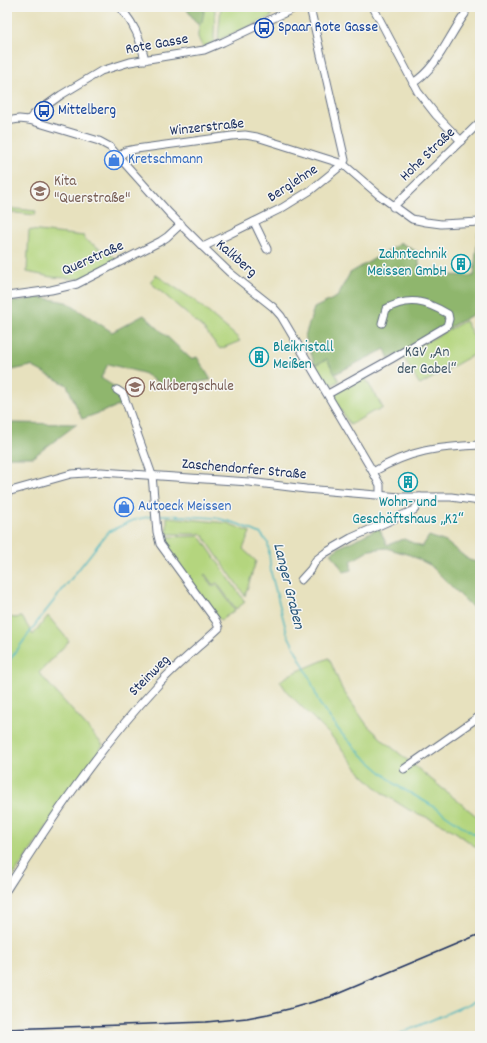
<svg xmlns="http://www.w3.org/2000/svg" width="487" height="1043" font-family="Dekko,sans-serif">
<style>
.green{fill:#b4d57e;stroke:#68826e}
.forest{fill:#8fb66d;stroke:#557266}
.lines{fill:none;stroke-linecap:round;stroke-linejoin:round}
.stream{stroke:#46b5be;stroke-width:1.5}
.minor-casing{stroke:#626d80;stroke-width:9}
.minor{stroke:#fff;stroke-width:7}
.rail{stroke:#1b2f5e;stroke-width:1.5}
.labels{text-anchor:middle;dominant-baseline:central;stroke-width:3;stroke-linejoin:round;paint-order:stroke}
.transit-label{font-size:15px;fill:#164399;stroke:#f6f6f2;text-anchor:start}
.street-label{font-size:15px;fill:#1b2f5e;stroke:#f6f6f2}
.shop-label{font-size:15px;fill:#366cbe;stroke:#f6f6f2;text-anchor:start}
.education-label{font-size:15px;fill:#785e54;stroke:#f6f6f2;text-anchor:start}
.culture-label{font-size:15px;fill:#0d838f;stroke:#f6f6f2;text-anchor:end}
.park-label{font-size:15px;fill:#415866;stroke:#f6f6f2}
.water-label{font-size:16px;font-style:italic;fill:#28577b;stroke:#f6f6f2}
</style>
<rect width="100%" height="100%" fill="#f6f6f2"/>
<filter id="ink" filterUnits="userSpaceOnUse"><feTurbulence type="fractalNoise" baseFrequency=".025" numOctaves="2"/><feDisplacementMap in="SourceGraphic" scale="8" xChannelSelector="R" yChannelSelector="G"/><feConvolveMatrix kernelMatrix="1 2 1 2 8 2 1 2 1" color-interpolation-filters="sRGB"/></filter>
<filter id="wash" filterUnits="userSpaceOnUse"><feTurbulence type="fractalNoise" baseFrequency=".012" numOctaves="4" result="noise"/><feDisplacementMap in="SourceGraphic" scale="16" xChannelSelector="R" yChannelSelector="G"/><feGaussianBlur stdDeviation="0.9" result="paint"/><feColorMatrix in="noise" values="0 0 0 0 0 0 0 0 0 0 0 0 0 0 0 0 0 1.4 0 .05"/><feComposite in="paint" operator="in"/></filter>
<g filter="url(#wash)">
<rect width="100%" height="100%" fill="#e7e1be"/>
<!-- green -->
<g class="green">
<path d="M205,7h10l-1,35 -11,5c-2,-3 -4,-7 -5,-10 -1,-6 5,-23 7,-30z"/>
<path d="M221,7h53l-3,10 -53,23z"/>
<path d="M7,208l29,3 -1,4 -28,-3z"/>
<path d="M29,230l55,6v3l33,20 -36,20 -30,-2 -24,-5z"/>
<path d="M156,275l38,25 43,37 3,4 -20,8 -17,-21 -53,-46z"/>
<path d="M465,321l15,26v4l-60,34 -18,-30z"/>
<path d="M327,359l12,22 -11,6 -13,-22z"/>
<path d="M364,376l19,32 -5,3h-4l-24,14 -17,-28 2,-5z"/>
<path d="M167,517l60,6 23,9 -7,17 13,12 -11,35 -43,-62h-35z"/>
<path d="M200,536l45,66 -9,7 -19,-26 -4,2 -8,-11 -1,1 9,12 4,-2 18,25 -14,10 -3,-2c-17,-24 -36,-48 -53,-72l-2,-9z"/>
<path d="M7,616l7,2 8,-1 11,18 15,-19 21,25 -30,32 64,72 -96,140z"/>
<path d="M329,658l13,31 25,36 17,16 96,78v31l-26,-19 -23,-12 -22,-9 -28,-18 -20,-19 -28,-35 -45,-45 -8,-12 11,-7z"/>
</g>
<!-- forest -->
<g class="forest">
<path d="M185,7h20l-3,15 -5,2z"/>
<path d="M478,232h2v79l-91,48 -4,-10 -50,25 -8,-15 -12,6 -10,-29 9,-28 23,-11 13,-24 51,-30 17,9 2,22 54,2z"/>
<path d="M39,297l27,5 46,30 32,-17 47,44 6,-2 14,23 -45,8 -23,-15 -35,-9 -7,14 17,11 6,15 -42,15 -15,-34 -36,-19 -23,5 -1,-1v-67z"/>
<path d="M7,423h5l65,1 -44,33h-26z"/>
<path d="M379,528l8,17 17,-6 18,8 7,-11 17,6 23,18 11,3v52l-50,-50 -20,-10 -24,-7 -16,2 -19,11v9l-7,2 -13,-19 9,-6z"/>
</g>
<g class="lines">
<!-- stream -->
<g class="stream">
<path d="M158,515h9l50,3 21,6 23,10 7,9 3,30 16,60 24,48 8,22 22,30 23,24 32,28 35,20 49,33"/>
<path d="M7,664l31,-43 70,-89 26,-12 18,-4"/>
<path d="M395,1036l85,-37"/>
</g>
</g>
</g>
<g filter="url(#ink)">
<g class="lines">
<!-- minor casing -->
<g class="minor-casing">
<g id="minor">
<path d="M121,7c3,7 9,12 12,19 7,11 9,22 12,34"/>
<path d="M310,7l35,153 -2,4"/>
<path d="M373,7l45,85 18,23 25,26"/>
<path d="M413,83c25,-16 35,-46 52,-69"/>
<path d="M29,120l4,-5 28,-20 40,-24 29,-9 74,-12 19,-8 74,-35"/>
<path d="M7,121l12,-2 10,1 70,21 11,6 59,66 34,34 26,25 44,35 8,9 92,156 7,13v10"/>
<path d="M120,156l6,-5 10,-2 96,-13 13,-1 12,2 86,27"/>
<path d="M343,164l36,31 33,24 14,3 15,2 39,-2"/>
<path d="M393,207l87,-85"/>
<path d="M254,222l13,27"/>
<path d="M203,247l79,-39 29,-18 32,-26"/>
<path d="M7,296l44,-6 26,-6 84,-43 6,-4 14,-13"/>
<path d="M328,394l63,-35 56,-33 2,-7 -1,-5c-22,-13 -39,-18 -62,-5l-4,14"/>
<path d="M373,472c37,-22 65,-25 107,-27"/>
<path d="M7,492l64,-18 30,-2 148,10 57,7 94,8h51l29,4"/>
<path d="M301,580l10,-11 5,-9 9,-7 26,-15 63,-28 6,-7v-6"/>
<path d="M404,769l76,-53"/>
<path d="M7,889c45,-71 92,-141 150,-203 19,-21 42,-39 62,-58l-3,-7 -56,-77 -3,-12 -5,-57 -29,-81 -6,-4"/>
</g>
</g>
<!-- minor -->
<use href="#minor" class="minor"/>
<!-- rail -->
<path class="rail" d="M7,1029l199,-7 41,-4 21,-4 21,-5 41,-12 150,-63"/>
</g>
</g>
<!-- icons -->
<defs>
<g id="bus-ring" transform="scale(1)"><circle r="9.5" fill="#f6f6f2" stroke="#1a4fb4" stroke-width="1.5"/><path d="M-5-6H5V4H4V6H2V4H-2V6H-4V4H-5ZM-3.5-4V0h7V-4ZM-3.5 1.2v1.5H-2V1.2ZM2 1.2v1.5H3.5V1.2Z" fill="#1a4fb4"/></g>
<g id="shop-ring" transform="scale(1)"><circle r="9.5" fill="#f6f6f2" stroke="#3f7fe0" stroke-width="1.5"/><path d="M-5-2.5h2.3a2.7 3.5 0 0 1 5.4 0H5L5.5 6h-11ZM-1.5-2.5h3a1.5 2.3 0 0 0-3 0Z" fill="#3f7fe0"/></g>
<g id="school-ring" transform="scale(1)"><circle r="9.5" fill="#f6f6f2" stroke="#8d6e63" stroke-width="1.5"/><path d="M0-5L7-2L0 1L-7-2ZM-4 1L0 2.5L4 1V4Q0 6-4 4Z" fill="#8d6e63"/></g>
<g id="building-ring" transform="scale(1)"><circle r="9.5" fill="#f6f6f2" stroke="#0f9aa8" stroke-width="1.5"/><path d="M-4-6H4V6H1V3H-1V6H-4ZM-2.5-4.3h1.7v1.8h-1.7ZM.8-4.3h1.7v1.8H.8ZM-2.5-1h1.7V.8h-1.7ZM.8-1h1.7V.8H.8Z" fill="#0f9aa8"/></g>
</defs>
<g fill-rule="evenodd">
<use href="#bus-ring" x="264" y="28"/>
<use href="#bus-ring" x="44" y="111"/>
<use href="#shop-ring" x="114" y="160"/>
<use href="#school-ring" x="40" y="191"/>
<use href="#building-ring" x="461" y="264"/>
<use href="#building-ring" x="259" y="357"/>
<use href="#school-ring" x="135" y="387"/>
<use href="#building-ring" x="408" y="482"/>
<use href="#shop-ring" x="124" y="507"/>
</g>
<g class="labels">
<!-- transit labels -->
<g class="transit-label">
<text x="278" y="28">Spaar Rote Gasse</text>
<text x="58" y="111">Mittelberg</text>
</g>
<!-- street labels -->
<g class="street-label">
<text transform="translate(157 45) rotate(-10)">Rote Gasse</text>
<text transform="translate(207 128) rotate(-6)">Winzerstraße</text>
<text transform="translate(428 155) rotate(-44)">Hohe Straße</text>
<text transform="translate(293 184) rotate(-33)">Berglehne</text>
<text transform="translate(93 259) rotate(-24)">Querstraße</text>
<text transform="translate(236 259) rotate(41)">Kalkberg</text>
<text transform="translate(244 470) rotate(5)">Zaschendorfer Straße</text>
<text transform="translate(150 676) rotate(-45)">Steinweg</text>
</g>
<!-- shop labels -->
<g class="shop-label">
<text x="128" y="160">Kretschmann</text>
<text x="138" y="507">Autoeck Meissen</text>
</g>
<!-- education labels -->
<g class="education-label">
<text x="54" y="182">Kita<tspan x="54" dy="17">"Querstraße"</tspan></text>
<text x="149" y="387">Kalkbergschule</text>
</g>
<!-- culture labels -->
<g class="culture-label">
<text x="447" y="255">Zahntechnik<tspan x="447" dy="17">Meissen GmbH</tspan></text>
<text x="273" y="348" text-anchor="start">Bleikristall<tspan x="273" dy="17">Meißen</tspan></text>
<text x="408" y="503" text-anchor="middle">Wohn- und<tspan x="408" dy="17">Geschäftshaus „K2“</tspan></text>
</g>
<!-- park labels -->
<g class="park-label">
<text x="427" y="353">KGV „An<tspan x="427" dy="17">der Gabel“</tspan></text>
</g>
<!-- water labels -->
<g class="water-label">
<text transform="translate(288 586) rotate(76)">Langer Graben</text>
</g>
</g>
<!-- margin -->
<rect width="487" height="1043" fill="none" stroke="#f6f6f2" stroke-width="24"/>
</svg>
